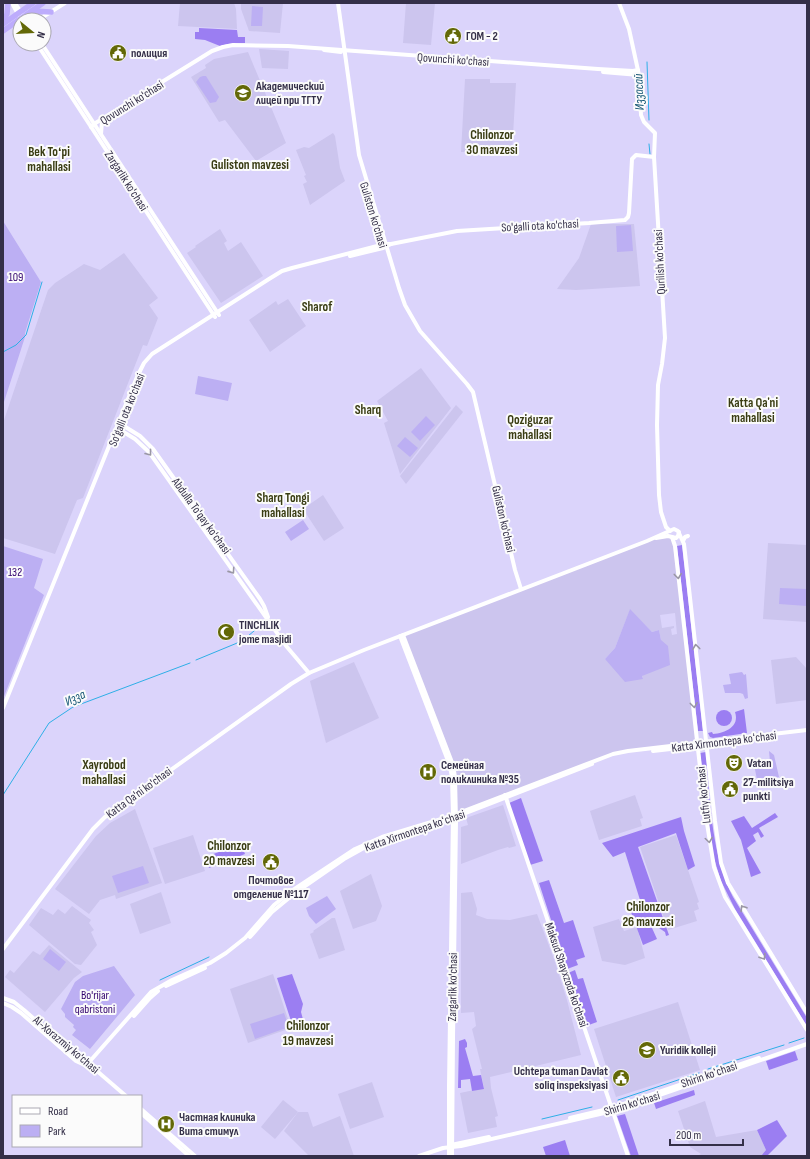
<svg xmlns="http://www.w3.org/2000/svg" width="810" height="1159" font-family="'Sofia Sans Condensed',sans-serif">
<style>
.built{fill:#ccc5ee;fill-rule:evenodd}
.green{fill:#bcaff3}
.forest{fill:#9b7ef2}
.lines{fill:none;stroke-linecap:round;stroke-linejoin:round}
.stream{stroke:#2eafe7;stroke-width:1}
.secondary{stroke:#fff;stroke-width:4}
.highway{stroke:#bdacfc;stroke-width:5.5}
.oneway{stroke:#9a97a4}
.labels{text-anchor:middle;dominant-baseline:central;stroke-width:4;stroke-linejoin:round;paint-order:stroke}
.poi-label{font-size:12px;font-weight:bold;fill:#342f48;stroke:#fbfbfb;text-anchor:start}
.street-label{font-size:12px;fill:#342f48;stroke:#fbfbfb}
.park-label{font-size:12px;fill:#31006d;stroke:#fbfbfb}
.water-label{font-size:13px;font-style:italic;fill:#155674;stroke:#fbfbfb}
.neighbourhood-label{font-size:13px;font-weight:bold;fill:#393c13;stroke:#fbfbfb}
</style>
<rect width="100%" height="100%" fill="#dbd4fb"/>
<!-- built -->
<g class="built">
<path d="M180,3h54l2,6 1,20 -59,-3z"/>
<path d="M241,3h42l-3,30 -31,-2 -8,-22z"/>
<path d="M406,3h29l-4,42 -28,-2z"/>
<path d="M259,49l30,2 -1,18 -26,-1z"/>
<path d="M248,52l38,91 -30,18 -31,-41 -6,2 -28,-45 15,-9 -1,-3 9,-6z"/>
<path d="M465,79h25v4h26l-4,70 -51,-1z"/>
<path d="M333,133l2,3 5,32 5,13 -35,24 -7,-21 4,-2 -3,-6 2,-1 -10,-25 8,-3 5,1z"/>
<path d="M591,224h43l6,62 -64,4 -19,-1 22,-31z"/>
<path d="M220,229l7,12 -3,2 4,8 13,-9 22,34 -42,27 -34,-50 9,-6 -1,-1z"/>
<path d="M124,253l34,45 -9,7 9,13 -11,28 -4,-1 -60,153 -6,2 -22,54 -52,-16v-115l45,-133 7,-7 29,-19 16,6z"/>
<path d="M288,299l18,27 -36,26 -21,-32 27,-19 2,4z"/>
<path d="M421,368l30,40 -51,66 -16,-51 4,-2 -11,-20z"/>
<path d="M456,405l7,7 -57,72 -6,-8z"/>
<path d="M323,495l21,33 -20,13 -21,-32z"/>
<path d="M668,536l4,1 26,206 -76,9 -166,61 -1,-36 -52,-142 244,-94zM630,610l22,22 7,-2 2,10 -19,36 1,2 -38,-19 10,-11zM675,613l2,21 -5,1 -1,-6 3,-1v-2l-12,2 -2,-13z"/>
<path d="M768,543l39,2v77l-44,-3z"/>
<path d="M796,657l11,12v31l-31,4 -5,-44z"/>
<path d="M354,662l25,56 -53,25 -16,-62z"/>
<path d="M635,795l8,23 -3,1 2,7 -43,14 -9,-29z"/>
<path d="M503,805l13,41 -7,2 -1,-1 -10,3 -37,14v-37l7,-2 -2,-7z"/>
<path d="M135,809l27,74 -46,16 -1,-4 -15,5 -11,14 -34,-25 41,-53 14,-13z"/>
<path d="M193,835l12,36 -40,13 -12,-36z"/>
<path d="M676,835l23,67 -2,1 2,6 -5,2 3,10 -29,9 -28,-83z"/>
<path d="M371,874l11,32 -6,15 -23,8 -13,-38z"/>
<path d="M161,892l10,31 -31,11 -10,-30z"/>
<path d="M472,892l5,17 -1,6 11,4 23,1 27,-6 17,45 13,41 14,55 -91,22 1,11 7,28 -3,1 2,10 -29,6 -8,-40 24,-5 -4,-19h2l-10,-40 4,-3 -2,-14 -13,1v-120z"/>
<path d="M72,906l19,14 -2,3 5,7 -3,2 6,13 -16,20 -6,-1 -46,-39 12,-17 12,7 5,-6 7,5z"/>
<path d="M332,918h3l10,32 -26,9 -9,-25 4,-2 -1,-1z"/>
<path d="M619,919l5,12 13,-4 8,31 -20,7 -23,-4 -9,-34z"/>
<path d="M49,945l33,27 -8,6 -29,34 -40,-35 5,-7 4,3 19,-22 7,4z"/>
<path d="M273,974l18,54 -43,15 -18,-54z"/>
<path d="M678,1002l22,68 -84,27 -22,-68z"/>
<path d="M372,1082l12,35 -34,12 -12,-35z"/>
<path d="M283,1100l15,12 -23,27 -14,-12z"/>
<path d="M705,1101l11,36 41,-7 9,20 -5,6h-64l4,-2 -11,-7 -12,-36z"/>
<path d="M298,1112h10l5,15 27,-11 14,40h-45l-25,-25z"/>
</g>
<!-- green -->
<g class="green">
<path d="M252,6l11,1 -1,19h-11z"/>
<path d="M203,76h3l13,21 -3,5 -6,1 -14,-21 4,-5z"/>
<path d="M3,221l38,61 -16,51v4l-22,68z"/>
<path d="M631,225l2,26 -16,1 -1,-26z"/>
<path d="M198,376l34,7 -4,18 -33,-7z"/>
<path d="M426,416l9,9 -15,16 -9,-9z"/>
<path d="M405,437l13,11 -8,9 -13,-11z"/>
<path d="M303,520l6,9 -18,12 -6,-9z"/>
<path d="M3,546l40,13 -9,29 10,7 -41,104z"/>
<path d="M780,588l27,1v17l-28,-2z"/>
<path d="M630,609l22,23 7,-2 2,10 7,6 2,19 -28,11 1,3 -18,3 -20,-23 10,-11z"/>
<path d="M742,672l2,3 2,-1 2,24 -3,1 -2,-5 -3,-1h-15l-2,-8 8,-1 -2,-10z"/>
<path d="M769,751l5,4 5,22 -22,3 -3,-16 16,-2z"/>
<path d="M143,866l6,17 -31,10 -6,-17z"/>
<path d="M327,896l9,13 -20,15 -7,-8 -3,-8z"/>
<path d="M50,949l16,13 -7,9 -16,-12z"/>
<path d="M114,966l21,29 -45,54 -18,-14 4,-5 -3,-3 1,-2 -9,-8v-3l-4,-5 14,-27 8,-6z"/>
<path d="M284,1013l5,14 -34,12 -5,-15z"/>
</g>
<!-- forest -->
<g class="forest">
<path d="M199,28l38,2 1,7h7v6l-17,1 -8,2 -15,-6 -10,-1v-7h4z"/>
<path d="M682,545l21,186h-5l-21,-185z"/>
<path d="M744,709l3,24 -34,5 -3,-1 -2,-4 4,-1 1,2c12,-1 27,-7 22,-22z"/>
<circle cx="724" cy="718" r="8"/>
<path d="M706,752c4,48 5,102 27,145l74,121v8l-72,-117 -14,-28 -8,-26 -13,-102z"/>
<path d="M521,798l22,63 -13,4 -21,-62z"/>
<path d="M775,813l3,4 -19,11 5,8 -3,2 -3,-6 -5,3 3,6 -9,7 14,25 -10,4 -10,-37 -10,-19 13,-5 8,12z"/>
<path d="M681,817l3,14 11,35 -7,4 -12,-37 -38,14 31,88 -3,1 -1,-4 -9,-6 -4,2 5,11 -14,6 -15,-41 12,-4 -15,-48 -12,5 -11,-14z"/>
<path d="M241,844l4,10 -36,14 -4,-11z"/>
<path d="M549,880l15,43 9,-3 12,37 -9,3 2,5 -11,4 -28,-86z"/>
<path d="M575,970l3,9 5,-1 14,44 -11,4 -18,-53z"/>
<path d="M292,974l11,30 -2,8 3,11 -11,4 -16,-49z"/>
<path d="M465,1039l2,4v4l-2,1 8,28 8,-1 3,14 -12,2 -2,-12 -9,1v8h-3l1,-47z"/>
<path d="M795,1051l3,9 -29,10 -3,-9z"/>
<path d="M694,1090l1,5 -39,14 -2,-6z"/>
<path d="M625,1114l14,42h-8l-14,-40z"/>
<path d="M777,1120l10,16 -20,20h-6l5,-6 -9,-20z"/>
<path d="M565,1140l5,16h-24l-3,-9z"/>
</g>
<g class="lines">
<!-- stream -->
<g class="stream">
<path d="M647,62l2,58"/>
<path d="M649,144l1,10"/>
<path d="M3,352l13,-7 10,-10 16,-53"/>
<path d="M196,660l46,-19 18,-15"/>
<path d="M3,795l46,-72 24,-16 117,-44"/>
<path d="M160,980l49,-23"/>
<path d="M789,1043l15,-5"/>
<path d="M708,1069l76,-24"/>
<path d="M618,1100l81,-27"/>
<path d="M542,1119l50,-12"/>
</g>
<!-- secondary -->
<g class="secondary">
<path d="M12,3l7,13"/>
<path d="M15,3l11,17"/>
<path d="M338,3l21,152 40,133 6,17 15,26 47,53 6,8 42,178 6,19"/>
<path d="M619,3l10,26 10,46 2,40 3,7 11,11 -1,24 11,181 -3,26 -4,21 -1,40 2,70 2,17 5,15 4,4"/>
<path d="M38,20l27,-17"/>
<path d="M37,44l178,273"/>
<path d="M42,44l177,271"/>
<path d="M324,50l17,2"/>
<path d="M603,72l36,3"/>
<path d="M91,127l3,-3 118,-73 11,-4 10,-2 55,1 310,23 35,2 5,-1"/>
<path d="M101,134l1,-13"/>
<path d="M350,256l33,-8 8,-4"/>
<path d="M119,423l21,13 13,13 107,150 4,7 4,11"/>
<path d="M117,428l18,11 14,13 138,195 22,26"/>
<path d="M672,537l3,9 30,265 9,56 11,30 82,133"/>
<path d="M656,538l12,-2 8,2 2,-2 1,-4"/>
<path d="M683,541l2,-4 3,-1"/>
<path d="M403,635l50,130 2,12 1,44 -3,217 -1,118"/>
<path d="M400,636l50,130 2,12 1,37 -4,271v70"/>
<path d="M3,708l134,-331 7,-14 8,-9 117,-75 13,-8 10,-3 93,-24h6l66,-13 132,-8 36,-3 3,-3 1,-4 3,-54 4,-4 18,2"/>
<path d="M653,751l79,-9"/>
<path d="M505,795l123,361"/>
<path d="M250,937l22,-25 23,-19 49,-34 18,-10 21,-9 65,-20 144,-56"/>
<path d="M3,949l90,-120 12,-12 186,-133 18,-11 55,-23 283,-109 27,-12 4,2 6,13 31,277 6,42 7,20 79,130"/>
<path d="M166,986l39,-18"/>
<path d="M3,998l11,4 10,8 49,43 17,12 36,31"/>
<path d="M3,1003l9,4 9,6 55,48 13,6"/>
<path d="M134,1016l16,-18 8,-7"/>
<path d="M88,1066l3,-6 60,-68 21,-12 38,-17 16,-10 19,-15 29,-33 19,-15 62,-41 27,-12 66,-20 165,-63 15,-3 179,-21"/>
<path d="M141,1109l54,47"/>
<path d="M141,1113l48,43"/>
<path d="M570,1118l42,-10 147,-50"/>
<path d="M451,1145l38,-8"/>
<path d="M419,1156l24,-8 18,-2 152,-35 194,-67"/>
</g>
<!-- highway -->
<g class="highway">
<path d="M32,11l19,1"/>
<path d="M3,21l4,-7 1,-11"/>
<path d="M3,24l30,-21"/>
<path d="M3,31l40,-28"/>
</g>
</g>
<!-- one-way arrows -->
<defs><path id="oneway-chevron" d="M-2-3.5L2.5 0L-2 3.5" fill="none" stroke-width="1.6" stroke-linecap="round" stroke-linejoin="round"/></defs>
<g class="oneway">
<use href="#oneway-chevron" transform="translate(149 453) rotate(52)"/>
<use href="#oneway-chevron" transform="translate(232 571) rotate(55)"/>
<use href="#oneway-chevron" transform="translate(678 576) rotate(83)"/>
<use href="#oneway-chevron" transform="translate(696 647) rotate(-97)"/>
<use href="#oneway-chevron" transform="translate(694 705) rotate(83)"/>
<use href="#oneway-chevron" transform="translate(709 840) rotate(82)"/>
<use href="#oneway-chevron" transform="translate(743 908) rotate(-122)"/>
<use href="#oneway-chevron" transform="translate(763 957) rotate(58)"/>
</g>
<!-- icons -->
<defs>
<g id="civic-disc" transform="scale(0.9)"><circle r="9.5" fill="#636807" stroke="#fbfbfb"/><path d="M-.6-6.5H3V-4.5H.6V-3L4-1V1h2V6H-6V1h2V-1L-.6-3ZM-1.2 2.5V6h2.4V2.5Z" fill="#fff"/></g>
<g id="university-disc" transform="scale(0.9)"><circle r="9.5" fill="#636807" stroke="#fbfbfb"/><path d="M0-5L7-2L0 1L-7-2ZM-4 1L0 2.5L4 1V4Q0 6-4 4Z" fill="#fff"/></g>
<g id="mosque-disc" transform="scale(0.9)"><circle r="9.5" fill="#636807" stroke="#fbfbfb"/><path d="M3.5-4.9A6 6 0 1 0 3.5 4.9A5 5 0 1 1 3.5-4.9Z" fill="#fff"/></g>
<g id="theatre-disc" transform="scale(0.9)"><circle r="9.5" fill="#636807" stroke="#fbfbfb"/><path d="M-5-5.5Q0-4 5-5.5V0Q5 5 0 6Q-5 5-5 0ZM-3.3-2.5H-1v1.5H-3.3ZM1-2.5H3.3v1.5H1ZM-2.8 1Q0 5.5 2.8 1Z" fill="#fff"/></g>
<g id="hospital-disc" transform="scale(0.9)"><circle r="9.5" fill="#636807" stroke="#fbfbfb"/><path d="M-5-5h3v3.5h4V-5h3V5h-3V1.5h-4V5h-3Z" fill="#fff"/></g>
</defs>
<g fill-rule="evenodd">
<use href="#civic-disc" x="453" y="36"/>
<use href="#civic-disc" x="118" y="53"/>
<use href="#university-disc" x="243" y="93"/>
<use href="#mosque-disc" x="226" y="632"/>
<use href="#theatre-disc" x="734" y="763"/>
<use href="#hospital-disc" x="428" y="772"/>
<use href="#civic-disc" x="730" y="789"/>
<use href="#civic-disc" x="271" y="862"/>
<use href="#university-disc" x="647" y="1050"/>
<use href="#civic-disc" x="621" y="1078"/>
<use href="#hospital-disc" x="166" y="1124"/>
</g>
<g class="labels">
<!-- poi labels -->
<g class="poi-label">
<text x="466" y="36">ГОМ - 2</text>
<text x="131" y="53">полиция</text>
<text x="256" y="86">Академический<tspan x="256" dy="14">лицей при ТГТУ</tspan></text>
<text x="239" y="625">TINCHLIK<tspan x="239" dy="14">jome masjidi</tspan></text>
<text x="747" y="763">Vatan</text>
<text x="441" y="765">Семейная<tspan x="441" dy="14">поликлиника №35</tspan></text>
<text x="743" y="782">27-militsiya<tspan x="743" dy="14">punkti</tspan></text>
<text x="271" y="880" text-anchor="middle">Почтовое<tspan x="271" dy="14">отделение №117</tspan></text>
<text x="660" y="1050">Yuridik kolleji</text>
<text x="608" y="1071" text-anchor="end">Uchtepa tuman Davlat<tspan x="608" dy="14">soliq inspeksiyasi</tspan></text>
<text x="179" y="1117">Частная клиника<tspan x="179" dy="14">Вита стимул</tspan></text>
</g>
<!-- street labels -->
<g class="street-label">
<text transform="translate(453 60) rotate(4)">Qovunchi ko'chasi</text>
<text transform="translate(132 103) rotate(-32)">Qovunchi ko'chasi</text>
<text transform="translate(126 181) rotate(57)">Zargarlik ko'chasi</text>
<text transform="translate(373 215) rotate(73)">Guliston ko'chasi</text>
<text transform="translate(540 226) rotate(-3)">So'galli ota ko'chasi</text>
<text transform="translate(660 262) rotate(-93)">Qurilish ko'chasi</text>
<text transform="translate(127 410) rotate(-68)">So'galli ota ko'chasi</text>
<text transform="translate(201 516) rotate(54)">Abdulla To'qay ko'chasi</text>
<text transform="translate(503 519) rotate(77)">Guliston ko'chasi</text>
<text transform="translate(724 742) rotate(-7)">Katta Xirmontepa koʻchasi</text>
<text transform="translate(139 793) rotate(-36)">Katta Qa'ni ko'chasi</text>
<text transform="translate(704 795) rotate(-96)">Lutfiy ko'chasi</text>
<text transform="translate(415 831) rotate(-19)">Katta Xirmontepa koʻchasi</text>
<text transform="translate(566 975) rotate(71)">Maksud Shayxzoda ko'chasi</text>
<text transform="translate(453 987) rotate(-89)">Zargarlik ko'chasi</text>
<text transform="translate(66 1045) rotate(40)">Al-Xorazmiy ko'chasi</text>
<text transform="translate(709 1075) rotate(-19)">Shirin koʻchasi</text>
<text transform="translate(632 1104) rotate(-17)">Shirin ko'chasi</text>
</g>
<!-- park labels -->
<g class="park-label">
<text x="16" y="277">109</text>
<text x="15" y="572">132</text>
<text x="95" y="995">Bo'rijar<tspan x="95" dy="14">qabristoni</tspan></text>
</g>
<!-- water labels -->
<g class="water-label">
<text transform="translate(639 92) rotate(-92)">Иззасай</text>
<text transform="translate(75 698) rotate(-25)">Изза</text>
</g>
<!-- neighbourhood labels -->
<g class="neighbourhood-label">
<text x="492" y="135">Chilonzor<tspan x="492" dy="15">30 mavzesi</tspan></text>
<text x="49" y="152">Bek Toʻpi<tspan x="49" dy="15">mahallasi</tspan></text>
<text x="250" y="165">Guliston mavzesi</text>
<text x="317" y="307">Sharof</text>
<text x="753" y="403">Katta Qaʼni<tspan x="753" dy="15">mahallasi</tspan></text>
<text x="368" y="410">Sharq</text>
<text x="530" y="420">Qoziguzar<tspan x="530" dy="15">mahallasi</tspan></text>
<text x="283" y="498">Sharq Tongi<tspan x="283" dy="15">mahallasi</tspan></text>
<text x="104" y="765">Xayrobod<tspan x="104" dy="15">mahallasi</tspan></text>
<text x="229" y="846">Chilonzor<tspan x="229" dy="15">20 mavzesi</tspan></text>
<text x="648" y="907">Chilonzor<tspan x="648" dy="15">26 mavzesi</tspan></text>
<text x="308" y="1026">Chilonzor<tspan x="308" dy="15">19 mavzesi</tspan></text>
</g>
</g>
<!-- border -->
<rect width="810" height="1159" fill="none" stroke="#342f48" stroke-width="8"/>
<!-- legend -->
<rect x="12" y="1095" width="130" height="52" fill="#fbfbfb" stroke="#aba9b3"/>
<rect x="20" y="1108" width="20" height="6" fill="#ffffff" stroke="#aba9b3"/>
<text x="48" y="1115" font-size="12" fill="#342f48">Road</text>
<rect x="20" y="1125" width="20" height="12" fill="#bcaff3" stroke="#aba9b3"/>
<text x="48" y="1135" font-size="12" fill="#342f48">Park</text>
<!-- north arrow -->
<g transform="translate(32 32) rotate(108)"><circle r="19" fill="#fbfbfb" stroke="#aba9b3"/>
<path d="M0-3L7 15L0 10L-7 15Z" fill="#636807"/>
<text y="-6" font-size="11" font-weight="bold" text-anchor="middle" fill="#342f48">N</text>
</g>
<!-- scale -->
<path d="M670 1139v6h73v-6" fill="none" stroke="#342f48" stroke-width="2"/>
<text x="676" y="1139" font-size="12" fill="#342f48" stroke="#fbfbfb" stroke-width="3" paint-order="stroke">200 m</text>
</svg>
